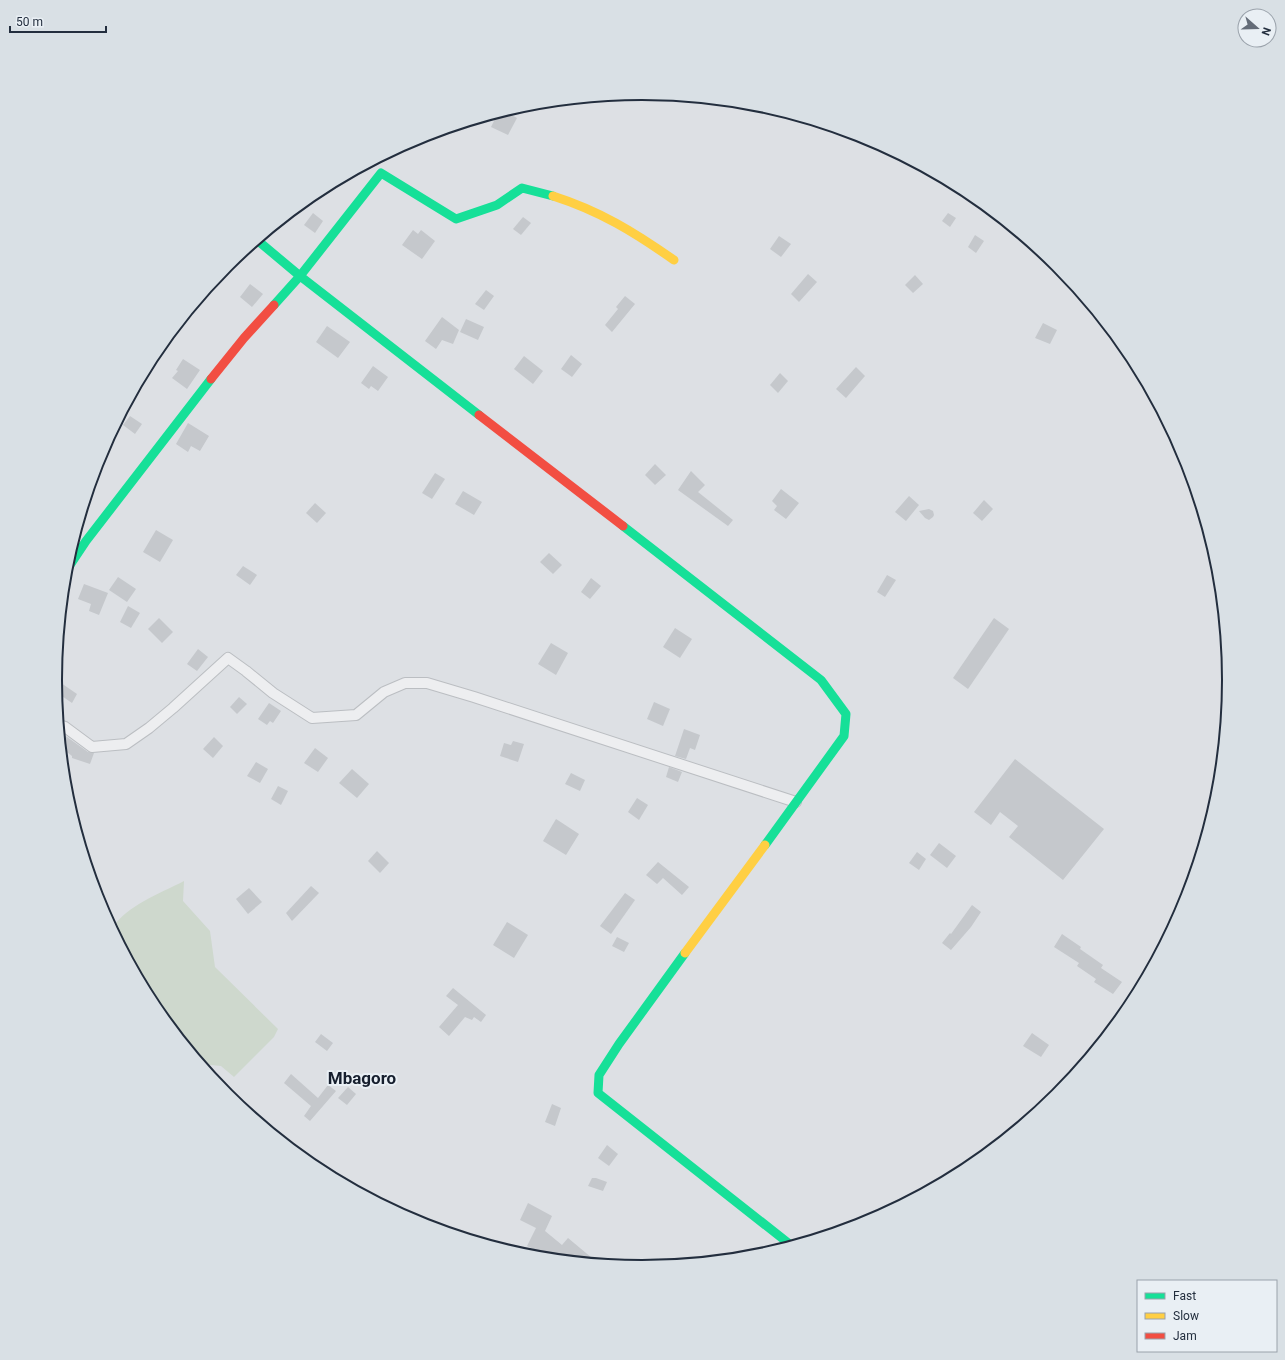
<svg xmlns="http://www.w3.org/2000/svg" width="1285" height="1360" font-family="Roboto,sans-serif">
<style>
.green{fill:#ced8cd}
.building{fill:#c5c8cc}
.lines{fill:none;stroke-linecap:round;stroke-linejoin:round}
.street-casing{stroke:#bbbec2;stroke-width:12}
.street{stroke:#edeef0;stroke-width:10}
.fast{stroke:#16e098;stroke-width:9}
.slow{stroke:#ffcf43;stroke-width:9}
.jam{stroke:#f24e42;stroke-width:9}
.labels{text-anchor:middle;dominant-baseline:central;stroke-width:4;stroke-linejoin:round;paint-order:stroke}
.district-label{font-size:17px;font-weight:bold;fill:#161f2e;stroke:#e9eff4}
.rim{fill:none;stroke:#232e3e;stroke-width:2}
</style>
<rect width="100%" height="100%" fill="#dde0e4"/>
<!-- green -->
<path class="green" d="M184,881l-1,20 27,30 5,36 63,62 -4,8 -40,40 -13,-11 -20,-2 -47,-58 -42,-78c16,-23 47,-34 72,-47z"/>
<!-- building -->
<g class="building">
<path d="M504,111l13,7 -9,17 -17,-8 7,-14z"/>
<path d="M313,213l10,8 -8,12 -11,-8z"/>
<path d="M948,213l8,5 -6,9 -8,-6z"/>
<path d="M523,217l8,6 -10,12 -8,-6z"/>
<path d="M413,230l5,4 3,-4 14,11 -13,18 -20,-14z"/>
<path d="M975,235l9,6 -8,12 -8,-6z"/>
<path d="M779,236l12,8 -10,13 -11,-8z"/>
<path d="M808,274l9,8 -18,20 -8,-8z"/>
<path d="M915,275l8,9 -10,9 -8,-8z"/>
<path d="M250,284l13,10 -11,13 -12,-10z"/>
<path d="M486,290l8,6 -10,14 -9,-6z"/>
<path d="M625,296l10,8 -23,28 -7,-7 13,-16 -2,-2z"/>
<path d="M442,317l17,13 -6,14 -11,-4 -6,9 -11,-8z"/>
<path d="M466,319l18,8 -6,13 -18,-8z"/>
<path d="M1043,323l14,7 -7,14 -15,-6z"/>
<path d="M327,326l23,16 -12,16 -22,-16z"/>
<path d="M571,355l11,9 -10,13 -11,-8z"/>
<path d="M524,356l19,15 -10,13 -19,-15z"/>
<path d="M183,359l17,11 -13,19 -15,-11 6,-7 -2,-1z"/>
<path d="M373,366l15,11 -10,14 -7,-5 -2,3 -8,-6z"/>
<path d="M856,367l9,9 -19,22 -10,-9z"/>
<path d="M780,373l8,8 -10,12 -8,-8z"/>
<path d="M130,416l12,8 -7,10 -12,-9z"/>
<path d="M188,423l21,13 -9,15 -9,-5 -3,6 -12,-8z"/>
<path d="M655,464l11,11 -11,10 -10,-10z"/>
<path d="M691,471l14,14 -7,7 35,28 -5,6 -50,-36z"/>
<path d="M435,473l10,6 -13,20 -10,-6z"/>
<path d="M781,489l18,14 -13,16 -12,-9 3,-4 -5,-5z"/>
<path d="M463,491l19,11 -8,13 -19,-11z"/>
<path d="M909,496l10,9 -13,16 -11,-9z"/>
<path d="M984,500l9,9 -11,12 -9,-8z"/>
<path d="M315,503l11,10 -9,10 -11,-10z"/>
<path d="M929,509l4,2 1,4 -1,2 -4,3 -4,-2 -6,-7z"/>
<path d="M156,530l17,10 -13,22 -17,-10z"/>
<path d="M549,553l13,12 -9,9 -13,-12z"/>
<path d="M243,566l14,9 -7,10 -14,-10z"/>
<path d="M887,575l9,5 -11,17 -8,-5z"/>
<path d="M118,577l18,12 -9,13 -18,-12z"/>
<path d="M591,578l10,8 -11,13 -9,-7z"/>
<path d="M84,584l24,9 -9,22 -10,-4 2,-7 -13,-5z"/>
<path d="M128,606l12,7 -9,15 -11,-6z"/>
<path d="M159,618l14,14 -11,11 -14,-14z"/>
<path d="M994,618l15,11 -41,60 -15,-11z"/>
<path d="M675,628l17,11 -12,19 -17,-11z"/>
<path d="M551,643l17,10 -12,22 -18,-11z"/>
<path d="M198,649l10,8 -11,14 -10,-7z"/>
<path d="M61,683l16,11 -5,9 -16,-11v-2z"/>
<path d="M239,697l8,7 -10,10 -7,-7z"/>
<path d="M654,702l16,7 -7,17 -16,-7z"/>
<path d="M269,703l12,8 -8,12 -3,-2 -3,4 -9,-6z"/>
<path d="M684,729l16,6 -5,15 -5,-2 -4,11 -11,-3z"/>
<path d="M60,732l28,20 6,1 -4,11 -18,-6v-2l-10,-8z"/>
<path d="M214,737l9,9 -10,12 -10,-9z"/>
<path d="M513,741l11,3 -6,18 -18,-6 4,-13 7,2z"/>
<path d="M315,748l13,10 -10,14 -14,-9z"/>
<path d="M1015,759l89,70 -41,51 -54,-43 9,-11 -18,-14 -9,13 -17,-13z"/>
<path d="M256,762l12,7 -8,14 -13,-7z"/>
<path d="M669,767l13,5 -4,10 -12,-5z"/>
<path d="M352,769l17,15 -12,14 -18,-15z"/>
<path d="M571,773l14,7 -5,11 -15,-7z"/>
<path d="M278,786l10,5 -7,14 -10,-6z"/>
<path d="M637,798l11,7 -9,15 -11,-8z"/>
<path d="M556,819l23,15 -13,21 -23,-14z"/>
<path d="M939,843l17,13 -9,12 -17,-13z"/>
<path d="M377,851l12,12 -9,10 -12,-12z"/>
<path d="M917,852l9,7 -7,11 -10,-7z"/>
<path d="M658,862l31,25 -7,8 -19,-17 -6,6 -11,-9z"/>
<path d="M311,886l8,7 -27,28 -6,-8z"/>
<path d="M249,888l13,14 -14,12 -12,-15z"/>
<path d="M625,893l10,7 -24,34 -11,-8z"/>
<path d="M972,905l9,7 -10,15 -20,23 -9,-7 8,-10 1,1z"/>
<path d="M507,922l21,13 -14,23 -21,-13z"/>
<path d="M1062,934l19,13 -1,2 23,16 -2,3 21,14 -9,12 -19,-12 2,-3 -19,-13 2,-3 -25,-16z"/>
<path d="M617,937l12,6 -5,9 -12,-6z"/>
<path d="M453,988l33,27 -5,7 -7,-5 -2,3 -7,-3 -16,19 -10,-9 19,-22 -12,-9z"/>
<path d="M1032,1033l17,12 -8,12 -18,-11z"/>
<path d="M321,1034l12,9 -6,8 -12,-9z"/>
<path d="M291,1074l27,24 10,-13 8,6 -26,30 -6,-5 7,-10 -27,-23z"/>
<path d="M348,1087l8,7 -9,11 -9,-7z"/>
<path d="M552,1104l9,4 -6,18 -10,-4z"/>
<path d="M607,1145l11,9 -9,12 -11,-8z"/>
<path d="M592,1178h4l11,4 -4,9 -15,-5z"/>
<path d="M528,1203l24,13 -7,15 17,14 6,-7 30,25 -64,-6 3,-6 -10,-5 9,-18 -16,-8z"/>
</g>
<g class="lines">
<!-- street casing -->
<g class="street-casing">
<path id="street" d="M59,725l6,2 27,20 34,-3 23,-16 24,-20 55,-50 18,13 27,22 39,25 44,-3 28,-23 21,-9h22l47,14 322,105"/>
</g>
<!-- street -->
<use href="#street" class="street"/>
<!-- fast -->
<g class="fast">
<path d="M257,240l43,36 179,139"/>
<path d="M274,305l26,-29 81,-103 75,46 41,-14 25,-17 31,8"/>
<path d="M623,526l198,154 25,34 -2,22 -79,109"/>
<path d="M66,571l20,-30 125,-162"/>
<path d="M685,953l-66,91 -20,31 -1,18 194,153"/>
</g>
<!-- slow -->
<g class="slow">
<path d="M553,196c47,15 81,36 121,64"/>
<path d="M685,953l80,-108"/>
</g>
<!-- jam -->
<g class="jam">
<path d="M211,379l33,-41 30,-33"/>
<path d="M479,415l144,111"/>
</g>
</g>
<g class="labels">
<!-- district labels -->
<g class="district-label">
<text x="362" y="1078">Mbagoro</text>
</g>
</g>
<!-- crop -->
<path d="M0 0H1285V1360H0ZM62 680a580 580 0 1 1 1160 0a580 580 0 1 1-1160 0Z" fill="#d9e0e5" fill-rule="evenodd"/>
<path class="rim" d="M62 680a580 580 0 1 1 1160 0a580 580 0 1 1-1160 0Z"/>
<!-- legend -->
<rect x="1137" y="1280" width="140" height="72" fill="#e9eff4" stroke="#9aa2ab"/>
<rect x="1145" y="1293" width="20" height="6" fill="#16e098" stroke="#9aa2ab"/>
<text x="1173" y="1300" font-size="12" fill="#232e3e">Fast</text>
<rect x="1145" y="1313" width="20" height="6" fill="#ffcf43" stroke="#9aa2ab"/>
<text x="1173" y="1320" font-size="12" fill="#232e3e">Slow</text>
<rect x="1145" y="1333" width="20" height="6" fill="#f24e42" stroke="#9aa2ab"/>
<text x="1173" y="1340" font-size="12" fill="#232e3e">Jam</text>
<!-- north arrow -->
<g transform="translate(1257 28) rotate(110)"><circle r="19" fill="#e9eff4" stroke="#9aa2ab"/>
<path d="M0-3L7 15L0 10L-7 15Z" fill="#646c78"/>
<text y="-6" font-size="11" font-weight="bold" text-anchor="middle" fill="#232e3e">N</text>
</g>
<!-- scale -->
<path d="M10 26v6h96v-6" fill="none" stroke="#232e3e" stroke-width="2"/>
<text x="16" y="26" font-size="12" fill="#232e3e" stroke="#e9eff4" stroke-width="3" paint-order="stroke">50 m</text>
</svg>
